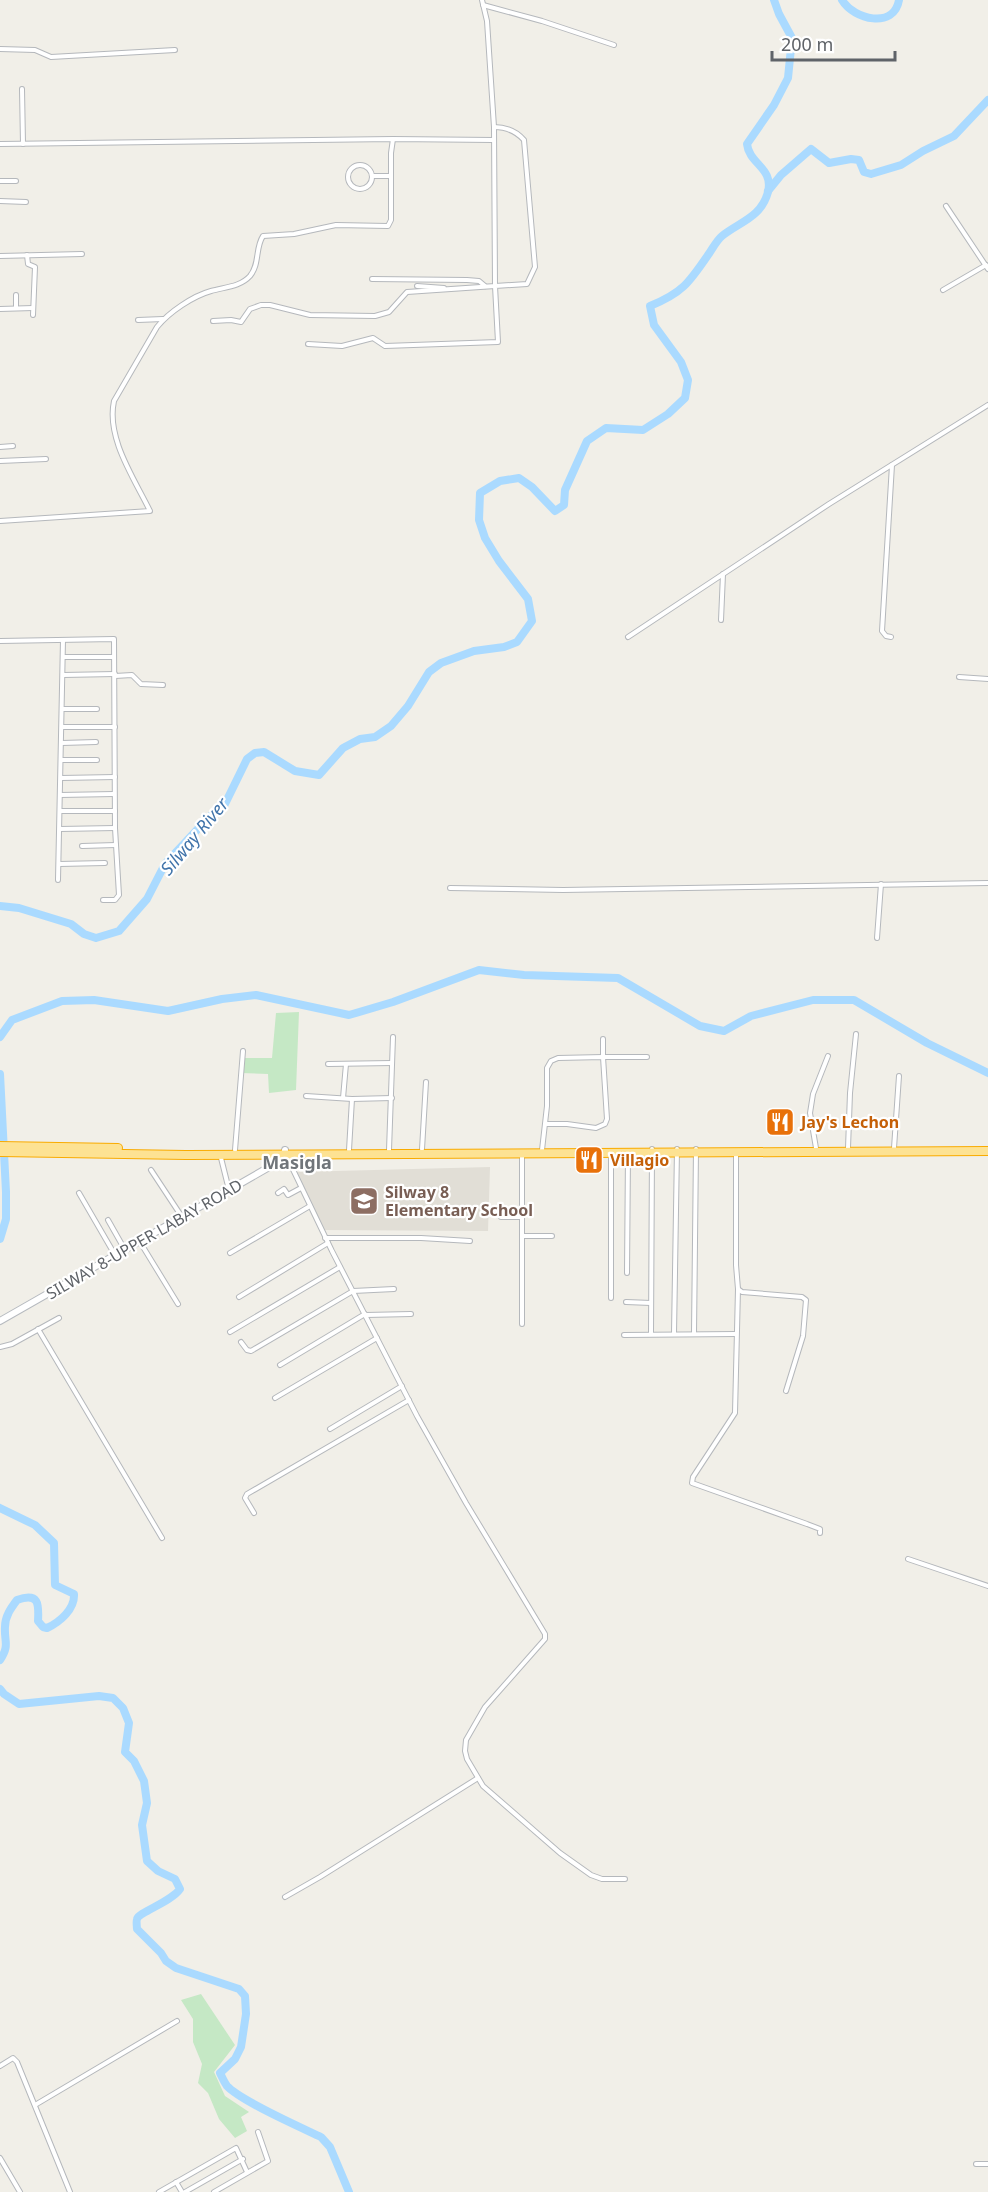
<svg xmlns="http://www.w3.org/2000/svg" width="988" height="2192" font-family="'Noto Sans',sans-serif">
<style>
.education{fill:#e1ded6}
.green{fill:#c5e8c5}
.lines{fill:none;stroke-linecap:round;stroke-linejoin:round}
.river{stroke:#aadaff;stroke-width:8}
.street-casing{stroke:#b5b8bc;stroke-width:6}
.secondary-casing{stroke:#b6babf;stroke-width:8}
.highway-casing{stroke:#f9ab00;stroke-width:10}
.street{stroke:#fff;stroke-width:4}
.secondary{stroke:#fff;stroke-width:6}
.highway{stroke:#fde293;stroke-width:8}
.labels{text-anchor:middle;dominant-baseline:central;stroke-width:4.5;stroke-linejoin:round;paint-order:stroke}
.food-label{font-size:16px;font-weight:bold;fill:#c56008;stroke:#fff;text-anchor:start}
.education-label{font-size:16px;font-weight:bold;fill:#785e54;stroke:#fff;text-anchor:start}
.street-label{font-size:16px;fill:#5f6368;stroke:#fff}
.water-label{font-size:18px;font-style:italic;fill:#4174aa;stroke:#fff}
.neighbourhood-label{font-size:18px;font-weight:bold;fill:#70757a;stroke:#fff}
</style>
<rect width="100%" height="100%" fill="#f1efe8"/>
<!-- education -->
<path class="education" d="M490,1167l-2,64 -164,-1 -27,-58z"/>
<!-- green -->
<g class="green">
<path d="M299,1012l-3,78 -27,3 -1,-19 -27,-1 1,-15h30l4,-45z"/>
<path d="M201,1994l34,51 -21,27 11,24 24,16 -8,5 6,14 -12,7 -16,-19 -11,-26 -10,-10 4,-19 -9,-22v-23l-12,-19z"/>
</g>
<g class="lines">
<!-- river -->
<g class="river">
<path d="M842,0c12,20 52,29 57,0"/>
<path d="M768,191l13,-16 30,-26 18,14 22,-4 8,1 5,12 7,2 30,-9 22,-14 31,-15 34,-36"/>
<path d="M0,906l19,2 52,16 13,10 12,4 23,-7 28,-32 18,-35 44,-47 15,-11 23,-47 8,-6 9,-1 31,19 24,4 24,-27 17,-9 15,-2 16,-11 17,-20 21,-34 12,-9 33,-12 30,-4 13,-5 15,-21 -4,-22 -29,-38 -14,-23 -6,-18 1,-27 20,-12 19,-3 13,9 23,24 9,-6 1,-15 22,-49 19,-13 37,2 25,-16 17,-16 3,-18 -7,-18 -27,-37 -4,-19c32,-13 39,-23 58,-51 4,-5 8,-14 14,-19 17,-14 39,-18 46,-44 6,-24 -19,-28 -21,-48l27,-39 14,-27 4,-40 -13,-24 -5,-14"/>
<path d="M0,1037l12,-17 50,-19 32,-1 74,11 54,-12 34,-4 93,20 44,-13 86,-32 45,5 94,3 82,48 24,5 27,-15 62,-16h41l73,43 61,30"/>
<path d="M0,1074l6,118v27l-6,20"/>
<path d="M0,1508l35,17 19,18 1,42 19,9c1,15 -14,28 -27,34l-4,-1 -5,-6c1,-17 1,-29 -21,-21 -6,8 -12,16 -12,27 -1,15 5,18 -5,33"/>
<path d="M0,1689l4,5 15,10 80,-8 14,2 10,10 6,15 -4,29 9,9 10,20 3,22 -5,22 5,36 11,10 17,8 5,10c-9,13 -41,23 -43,30 -1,1 0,9 0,10l24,24 5,8 10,7 63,21 6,7 1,18 -5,33 -6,12 -15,14c2,4 4,9 7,13 14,15 73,41 94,51l9,10 19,45"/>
</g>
<!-- street casing -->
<g class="street-casing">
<g id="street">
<path d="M483,5l59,16 72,24"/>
<path d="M0,49l35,1 16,7 124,-7"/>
<path d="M22,89l1,55"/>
<path d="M0,144l393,-5 100,1"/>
<circle cx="360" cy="177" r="12"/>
<path d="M372,176h19"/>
<path d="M0,181h16"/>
<path d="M0,201l26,1"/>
<path d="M946,206l42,63"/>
<path d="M27,255l1,9 7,3 -2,48"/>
<path d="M0,256l82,-2"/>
<path d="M372,279l95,1 12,1 6,5"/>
<path d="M417,286l27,2"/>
<path d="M943,290l43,-25"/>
<path d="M16,295v13"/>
<path d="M0,309l33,-1"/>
<path d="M138,320l25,-1"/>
<path d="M213,321l18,-1 10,2 9,-13 11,-4h9l40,10 65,1 14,-4 18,-20 88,-6 -1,-159 -7,-106 -5,-21"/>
<path d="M308,344l34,2 31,-8 12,8 113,-4 -3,-56 32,-2 8,-17 -11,-127c-8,-9 -18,-13 -30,-13"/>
<path d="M0,447l13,-1"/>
<path d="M0,461l46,-2"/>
<path d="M0,521l150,-10c-16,-33 -44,-73 -36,-110l43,-74c12,-15 36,-31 54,-36 14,-4 29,-4 39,-15 10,-12 5,-28 13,-40l31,-2 42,-9 52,1 3,-6v-67l2,-14"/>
<path d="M721,620l2,-46"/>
<path d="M628,637l201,-133 159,-99"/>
<path d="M891,637l-5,-1 -4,-5 10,-166"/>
<path d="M0,641l114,-2 1,189 4,67 -4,5h-12"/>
<path d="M63,657h51"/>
<path d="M63,675l52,-1"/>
<path d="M115,676l17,-1 9,9 22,1"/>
<path d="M959,677l29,2"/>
<path d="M62,709h35"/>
<path d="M62,727h53"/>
<path d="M62,743l34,-1"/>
<path d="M61,760h36"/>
<path d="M61,778l54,-1"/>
<path d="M60,795l54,-1"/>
<path d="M60,811h55"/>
<path d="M60,829l55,-1"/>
<path d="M82,846l34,-1"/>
<path d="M59,864l46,-1"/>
<path d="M58,880l5,-240"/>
<path d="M450,888l113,2 425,-7"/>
<path d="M877,938l4,-54"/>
<path d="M603,1039v18h44"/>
<path d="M328,1064l64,-1"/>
<path d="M306,1096l46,3 40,-1"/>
<path d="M343,1098l3,-34"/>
<path d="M816,1148l-6,-35 3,-19 15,-38"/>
<path d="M848,1148l2,-55 6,-59"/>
<path d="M894,1148l5,-72"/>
<path d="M422,1149l4,-67"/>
<path d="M235,1150l8,-99"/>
<path d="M349,1150l3,-51"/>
<path d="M389,1150l4,-113"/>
<path d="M542,1150l5,-44v-38l4,-7 7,-3 45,-1 4,62 -2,5 -9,4 -29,-4h-21"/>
<path d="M736,1152v113l2,24 4,3 60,5 4,3 -3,36 -17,55"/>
<path d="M220,1154l9,36"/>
<path d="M286,1155l46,96 85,165 49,87 79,131v5l-60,68 -19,33 -1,11 2,8 16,27 77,67 31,22 11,4h23"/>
<path d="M151,1170l31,47"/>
<path d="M79,1193l36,62"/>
<path d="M278,1193l6,-4 4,6 13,-7"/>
<path d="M501,1217h21v19h30"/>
<path d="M522,1217v-63"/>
<path d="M108,1220l17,30"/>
<path d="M325,1238h96l49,3"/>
<path d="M140,1242l38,62"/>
<path d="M230,1253l80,-47"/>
<path d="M627,1273l1,-119"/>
<path d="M738,1289l-3,124 -42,64 -1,6 115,41 13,5v4"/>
<path d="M353,1291l41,-2"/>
<path d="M239,1297l89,-54"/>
<path d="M611,1298v-144"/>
<path d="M626,1302l25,1"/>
<path d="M366,1315l45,-1"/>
<path d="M522,1324v-88"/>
<path d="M38,1329l124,209"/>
<path d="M230,1332l110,-65"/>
<path d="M651,1334l1,-185"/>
<path d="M674,1334l3,-185"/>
<path d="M694,1334l2,-185"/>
<path d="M624,1335l112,-1"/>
<path d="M241,1342l6,8 4,1 102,-60"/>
<path d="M0,1347l12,-3 47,-26"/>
<path d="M280,1365l85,-51"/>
<path d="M275,1398l102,-60"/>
<path d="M330,1429l72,-43"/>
<path d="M254,1513l-9,-15 2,-4 162,-94"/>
<path d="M908,1559l80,27"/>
<path d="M285,1897l35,-20 158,-99"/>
<path d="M0,2066l13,-8 4,4 53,130"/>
<path d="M35,2105l142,-84"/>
<path d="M0,2158l20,34"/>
<path d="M976,2164h12"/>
<path d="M176,2182l6,10"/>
<path d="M159,2192l77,-44 11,24"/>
<path d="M185,2192l58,-33"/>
<path d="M214,2192l54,-31 -10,-29"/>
</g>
</g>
<!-- secondary casing -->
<g class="secondary-casing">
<path id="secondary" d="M0,1321l278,-159 6,-5 1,-7"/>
</g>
<!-- highway casing -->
<g class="highway-casing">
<g id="highway">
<path d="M0,1146l118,2"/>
<path d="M0,1152l186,3 802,-4"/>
</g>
</g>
<!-- street -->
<use href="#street" class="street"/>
<!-- secondary -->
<use href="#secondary" class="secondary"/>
<!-- highway -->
<use href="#highway" class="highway"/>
</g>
<!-- icons -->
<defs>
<g id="restaurant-square" transform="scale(1.5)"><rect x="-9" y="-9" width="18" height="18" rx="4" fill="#e8710a" stroke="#fff"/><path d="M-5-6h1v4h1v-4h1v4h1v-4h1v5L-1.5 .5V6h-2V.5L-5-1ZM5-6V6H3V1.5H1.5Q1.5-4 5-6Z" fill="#fff"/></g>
<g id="school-square" transform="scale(1.5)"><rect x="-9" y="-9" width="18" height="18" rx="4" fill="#8d6e63" stroke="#fff"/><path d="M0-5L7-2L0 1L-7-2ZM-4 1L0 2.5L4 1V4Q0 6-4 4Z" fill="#fff"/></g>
</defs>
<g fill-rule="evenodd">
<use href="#restaurant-square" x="780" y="1122"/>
<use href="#restaurant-square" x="589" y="1160"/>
<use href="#school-square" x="364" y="1201"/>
</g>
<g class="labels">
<!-- food labels -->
<g class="food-label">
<text x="801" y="1122">Jay's Lechon</text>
<text x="610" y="1160">Villagio</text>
</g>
<!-- education labels -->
<g class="education-label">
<text x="385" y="1192">Silway 8<tspan x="385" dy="18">Elementary School</tspan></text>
</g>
<!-- street labels -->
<g class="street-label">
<text transform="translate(144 1239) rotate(-30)">SILWAY 8-UPPER LABAY ROAD</text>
</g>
<!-- water labels -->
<g class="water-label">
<text transform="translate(194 836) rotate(-50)">Silway River</text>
</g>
<!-- neighbourhood labels -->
<g class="neighbourhood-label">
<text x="297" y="1162">Masigla</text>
</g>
</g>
<!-- scale -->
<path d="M772 51v9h123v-9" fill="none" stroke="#5f6368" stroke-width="3"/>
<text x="781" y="51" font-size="18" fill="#5f6368" stroke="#ffffff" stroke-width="4.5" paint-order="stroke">200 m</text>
</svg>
